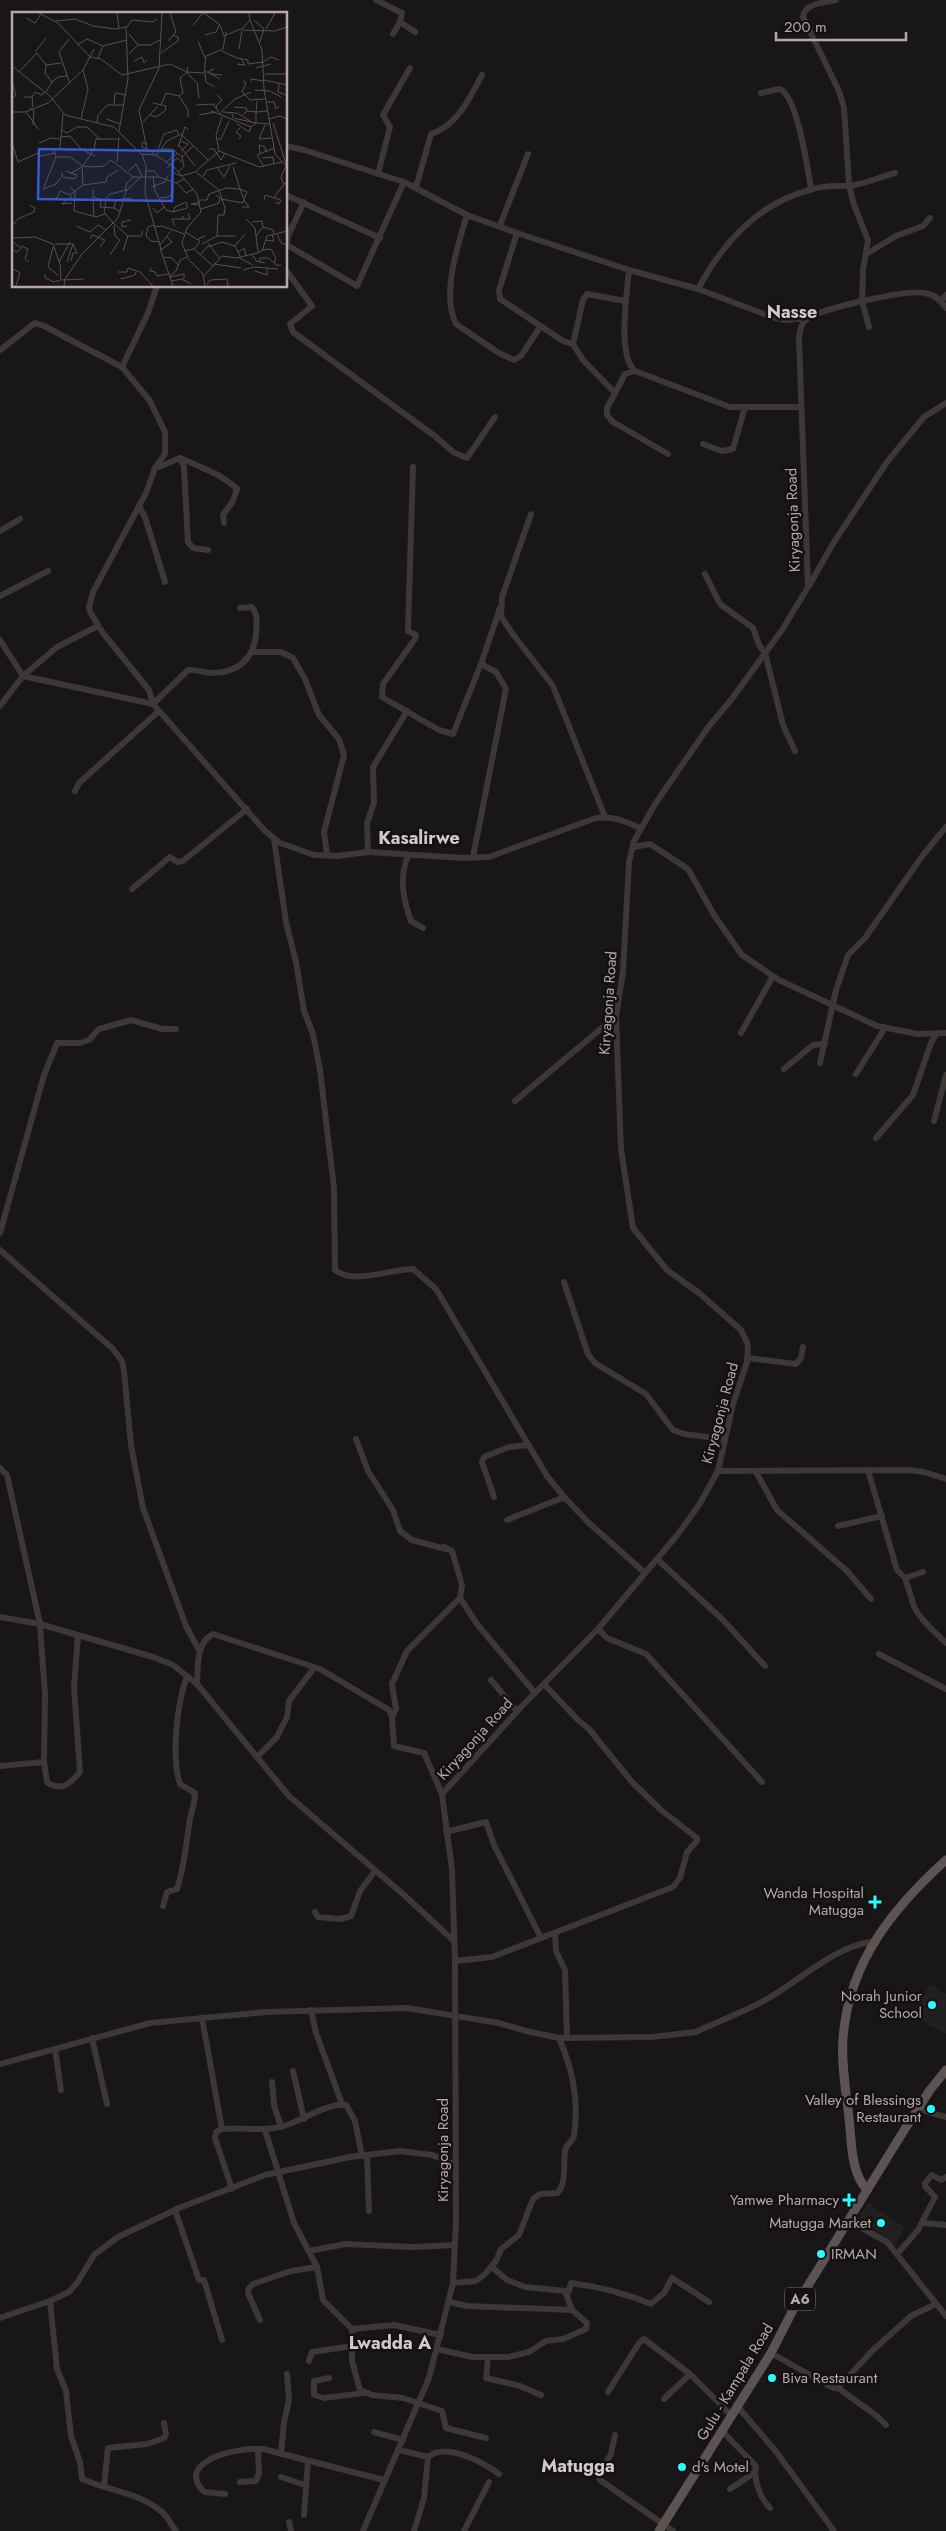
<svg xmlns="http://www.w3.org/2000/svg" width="946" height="2531" font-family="Jost,sans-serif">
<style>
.built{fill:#22201f}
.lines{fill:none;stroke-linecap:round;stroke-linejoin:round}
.minor{stroke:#3d3836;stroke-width:6}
.major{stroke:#5d5352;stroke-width:9}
.poi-dot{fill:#27fcff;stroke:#131111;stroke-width:2}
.labels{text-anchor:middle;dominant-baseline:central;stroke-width:5;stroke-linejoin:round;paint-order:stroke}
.shield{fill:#131111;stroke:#877a79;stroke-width:1}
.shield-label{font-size:14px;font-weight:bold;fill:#b9a7a6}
.street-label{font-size:15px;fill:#b9a7a6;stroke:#131111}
.poi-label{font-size:15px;fill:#b9a7a6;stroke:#131111;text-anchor:end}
.quarter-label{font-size:18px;font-weight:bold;fill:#d5c9c8;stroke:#131111}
.inset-road{fill:none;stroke:#585050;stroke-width:1}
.view{fill:#345bd0;fill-opacity:0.15;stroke:#345bd0;stroke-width:2.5}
.inset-edge{fill:none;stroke:#b9a7a6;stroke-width:2.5}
</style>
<rect width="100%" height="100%" fill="#181616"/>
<!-- built -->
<g class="built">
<path d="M930,1984l16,10v40l-34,-18z"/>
<path d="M868,2203l37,24 -11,20 -9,-10 -27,-19z"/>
</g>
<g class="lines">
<!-- minor -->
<g class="minor">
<path d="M376,0l26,13 -2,9 -7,12"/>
<path d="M836,0c-12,3 -32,3 -33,17l36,74 5,17 5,77 5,20 14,35 -5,30 -1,31 7,26"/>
<path d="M400,22l15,10"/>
<path d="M761,93l18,-4c18,4 29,82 32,100"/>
<path d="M286,146l18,4 100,32 63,33 50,18 112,37 69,19 77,29 11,2 22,-2"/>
<path d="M378,174l12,-47 -7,-12 27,-47"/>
<path d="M412,186l5,-2 14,-50c26,-8 39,-36 51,-59"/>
<path d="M286,195l94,43"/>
<path d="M304,202l-16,34 -1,9 70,41 47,-104"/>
<path d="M467,215c-9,29 -26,80 -11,109l43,29 15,7 7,-4 19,-29"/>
<path d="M500,225l28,-71"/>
<path d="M517,233l-18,57 1,9 63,42 10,3 10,16 32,33"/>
<path d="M868,253l28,-17 27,-10 7,-8"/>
<path d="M286,270l26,36 -22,18 3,8 143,105 17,15 14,6 28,-41"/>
<path d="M629,270c-2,23 -12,86 6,101l95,36h71"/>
<path d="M698,289c25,-47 62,-87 115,-100 13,-4 28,-2 41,-4 14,-2 28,-9 41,-12"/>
<path d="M941,301l5,-6"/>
<path d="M573,344l10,-44 4,-6 38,7"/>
<path d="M0,350l35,-27 9,3 78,41 28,34 15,31v22l-10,14 -9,25 -53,99 -4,15 1,5 13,21 46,57 4,14 112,127 15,12 34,12 23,1 31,-4 95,6 26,-1 107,-39c17,-2 29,3 44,10"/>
<path d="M122,367l26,-54 9,-27"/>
<path d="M635,371l-10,3 -18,34v7l6,7 55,32"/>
<path d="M703,444l19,7 11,-2 12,-42"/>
<path d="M180,458l4,9 4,75 5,6 15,2"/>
<path d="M159,467l21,-9c20,9 40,15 57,31l-4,12 -10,14 1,8"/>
<path d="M413,467l-5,164 8,4 -1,4 -32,45 -1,13 57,33 14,4 28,-70 19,-56"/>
<path d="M139,506l6,11 20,65"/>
<path d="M531,514l-29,83 -1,19 11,17 41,53 52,131"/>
<path d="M0,531l20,-12"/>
<path d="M705,574l15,30 33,24 6,17 6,8 18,72 12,26"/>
<path d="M809,586l25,-44 53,-80 37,-45 22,-14"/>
<path d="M0,596l48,-25"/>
<path d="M0,640l23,36 34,-29 41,-21"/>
<path d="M252,652h29l12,6 12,21 14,36 20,24 5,16 -20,77 3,23"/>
<path d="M0,706l23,-30 130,28 35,-34c8,-1 16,3 24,3 25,0 42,-14 44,-39 1,-10 2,-19 -4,-27l-12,1"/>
<path d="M75,791l4,-8 80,-72"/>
<path d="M274,839l12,83 10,40 8,49 9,23 7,36 14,118 1,82c18,15 56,-1 78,-1l23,20 111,187 19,23"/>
<path d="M633,847l17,-3 38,25 26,46 28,40 37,25 98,46 41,8 28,-1"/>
<path d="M368,852l-1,-29 7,-20 -1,-36 34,-56"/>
<path d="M408,855c-9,23 -5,44 3,66l12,7"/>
<path d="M473,857l33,-168 -10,-17 -15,-8"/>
<path d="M132,889l38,-32 7,5 6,-1 64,-52"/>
<path d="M741,1033l32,-57"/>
<path d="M820,1063l16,-73 12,-35 17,-17 58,-83 23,-28"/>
<path d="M784,1069l29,-24 12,-1"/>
<path d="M856,1074l29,-46"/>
<path d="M515,1101l101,-85"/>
<path d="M934,1121l12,-46"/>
<path d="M876,1138l37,-43 18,-52 5,-9"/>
<path d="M0,1233l44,-158 13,-32h23l9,-3 10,-11 32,-9 31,9h14"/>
<path d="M0,1250l113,99 9,12 2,10 7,74 12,63 43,118 14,26"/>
<path d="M564,1282l24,72 7,9 51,31 27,36 11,4 40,5"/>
<path d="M747,1358l49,6 5,-6 2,-11"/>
<path d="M356,1439l12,32 25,39 7,21 12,9 34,9"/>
<path d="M0,1468l7,7 33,149"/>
<path d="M868,1470l29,100 8,8 18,-6"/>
<path d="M718,1471l192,-1 14,2 22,7"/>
<path d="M756,1472l21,38 70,61 24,28"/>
<path d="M494,1497l-12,-35 2,-5 25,-10 19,-2"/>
<path d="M507,1520l55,-22 4,1 23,24 56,50"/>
<path d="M838,1526l44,-10"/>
<path d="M657,1559l66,61 42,46"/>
<path d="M905,1578c3,9 6,18 8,26 6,15 22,28 33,39"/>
<path d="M460,1598l17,26 58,69"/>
<path d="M0,1617l40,7 113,33 20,8 24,19 92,112 115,99 49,45"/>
<path d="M598,1629l9,9 39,16 116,128"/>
<path d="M879,1654l67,35"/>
<path d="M491,1680l26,31"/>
<path d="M197,1684c1,-16 -1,-42 16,-50l107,35 69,41 3,7 2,29 30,7 18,41"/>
<path d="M392,1717l4,-8 -4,-25 15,-33 53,-53 2,-13 -10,-34 -8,-4"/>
<path d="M257,1757l20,-20 10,-20 2,-16 25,-33"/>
<path d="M44,1762l3,20c14,10 23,2 33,-10l-6,-85 4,-52"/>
<path d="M0,1766l44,-4 1,-68 -5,-69"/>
<path d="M446,1832l40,-10 8,23 47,93"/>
<path d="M163,1906l4,-14 10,-3c8,-24 9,-46 13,-70 2,-9 5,-17 5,-26l-15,-9c-9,-28 -3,-81 7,-108"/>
<path d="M315,1912l3,5 22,2 11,-3 9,-25 15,-20"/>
<path d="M555,1933l1,18 9,19 2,67"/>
<path d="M455,1961l37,-4 181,-70 7,-9 7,-26 10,-11v-3l-36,-28 -29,-28 -43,-53 -11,-9 -34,-36"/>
<path d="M311,2010l5,23 26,71"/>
<path d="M202,2018l20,111"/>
<path d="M92,2038l15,66"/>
<path d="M55,2049l6,41"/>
<path d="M0,2064l150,-41 116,-11 141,-4 92,15 27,8 33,7 93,-1 44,-5c23,-11 48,-20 71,-33 36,-20 65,-52 108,-58"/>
<path d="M293,2071l11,48"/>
<path d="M272,2082l2,23 7,22"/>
<path d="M918,2109l28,8"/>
<path d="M265,2130l29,93 23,44 6,33 29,29v32l8,29 12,5 31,3 39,13 4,17 40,10"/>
<path d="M367,2155l2,56"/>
<path d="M232,2189l-17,-51 1,-6 6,-3c21,-2 42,3 62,-3 17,-5 45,-24 62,-21l9,16 7,35"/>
<path d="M175,2210l24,70h5l18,60"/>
<path d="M849,2221l38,21 59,74"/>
<path d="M923,2223l23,2"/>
<path d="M309,2251l36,-7 68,3 42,-2"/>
<path d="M898,2253l20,-23 17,-33 -10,-11v-3l7,-8 9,5 5,-3"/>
<path d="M453,2283l23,-2 9,-7 11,-13 5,-12 18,-14 14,-36 7,-5 17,-1c10,-9 6,-29 8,-41 0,-8 7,-9 9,-16 5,-36 -1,-66 -15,-98"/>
<path d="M566,2292l3,-1 2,-8c29,4 54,10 80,21l13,-11 8,-15 37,24"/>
<path d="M50,2301l7,68 9,22 5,45 9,26 2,17c27,12 57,13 80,33 6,5 9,13 14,19"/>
<path d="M449,2302l18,4 105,4"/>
<path d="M0,2318l50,-17 19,-9 8,-9 17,-28 24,-18 61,-29 86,-33 85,-18 50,-6 32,4 23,9"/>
<path d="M260,2320l-12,-27 1,-5 4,-4 38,-13 26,-4"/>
<path d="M352,2329l42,-4 47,10"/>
<path d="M437,2349l35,8h36l21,-5 17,-11 17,-2 23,-10 1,-6 -15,-13 -7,-19 -40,-4 -18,-7 -15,-13"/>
<path d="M771,2353l62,35h5l34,-37 39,-35 25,-12"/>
<path d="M488,2358l-2,20 34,8 21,9"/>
<path d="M309,2361l3,-9 40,-6"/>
<path d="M329,2378l-15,3v14l10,3 40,-5"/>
<path d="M838,2388l39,28 9,9"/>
<path d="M608,2392l31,-49 5,-4 46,35 41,41"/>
<path d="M664,2399l26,-25"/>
<path d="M737,2406l37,43 60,82"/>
<path d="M722,2431l34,35c-3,13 4,32 14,42"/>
<path d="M374,2432l29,8"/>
<path d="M615,2435l-4,19 -12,21 1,5 73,51"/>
<path d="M399,2450l29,7 -4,41 -10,33"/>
<path d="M281,2454l3,-32 5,-22 -2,-26"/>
<path d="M428,2457c18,-15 55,5 71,17"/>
<path d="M281,2477l24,8"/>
<path d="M240,2482l16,-1 3,-8 -1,-22 5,-2 121,31"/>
<path d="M104,2487l4,-39 39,-4 17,-6 2,-4 -2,-11"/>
<path d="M730,2489l24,-16"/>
<path d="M225,2494l-21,-2c-31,-32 37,-45 57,-43"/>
<path d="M304,2515l4,-53"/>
<path d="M289,2522l2,9"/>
<path d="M363,2531l66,-153 24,-95 3,-63 -1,-259 -3,-91 -10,-76 81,-89 75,-76 80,-95 21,-29 19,-34 15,-67 14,-42 1,-17 -7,-15 -42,-37 -32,-23 -34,-42 -12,-79 -5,-133 7,-44 6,-110 5,-21 21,-37 54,-78 22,-26 51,-70 26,-43 -9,-249c1,-7 2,-16 9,-20 17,-10 99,-29 117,-25 10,2 15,7 21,15"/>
<path d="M464,2531l25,-49"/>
</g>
<!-- major -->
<g class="major">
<path d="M867,2190c-17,-19 -15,-48 -18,-72 -3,-27 -8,-54 -6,-80 6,-76 49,-129 103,-178"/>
<path d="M659,2531l112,-178 22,-43 110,-178 27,-42 16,-20"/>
</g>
</g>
<!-- markers -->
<g class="poi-dot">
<path d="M872.5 1894.5h5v5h5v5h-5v5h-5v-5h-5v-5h5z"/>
<circle cx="932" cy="2005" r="5"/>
<circle cx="931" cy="2109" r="5"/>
<path d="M846.5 2192.5h5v5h5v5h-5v5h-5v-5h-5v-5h5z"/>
<circle cx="881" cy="2223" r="5"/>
<circle cx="821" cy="2254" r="5"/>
<circle cx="772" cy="2378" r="5"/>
<circle cx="682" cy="2467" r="5"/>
</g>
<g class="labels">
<!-- shield labels -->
<rect class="shield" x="785" y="2287.5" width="30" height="23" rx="4"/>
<g class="shield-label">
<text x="800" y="2299">A6</text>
</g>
<!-- street labels -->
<g class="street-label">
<text transform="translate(793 520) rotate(-92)">Kiryagonja Road</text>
<text transform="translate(608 1003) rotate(-86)">Kiryagonja Road</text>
<text transform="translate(720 1413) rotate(-75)">Kiryagonja Road</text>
<text transform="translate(475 1739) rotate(-48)">Kiryagonja Road</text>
<text transform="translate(443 2150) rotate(-90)">Kiryagonja Road</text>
<text transform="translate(735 2382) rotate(-59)">Gulu - Kampala Road</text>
</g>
<!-- poi labels -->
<g class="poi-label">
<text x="864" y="1893">Wanda Hospital<tspan x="864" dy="17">Matugga</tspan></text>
<text x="922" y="1996">Norah Junior<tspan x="922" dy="17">School</tspan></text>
<text x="921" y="2100">Valley of Blessings<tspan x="921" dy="17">Restaurant</tspan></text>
<text x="839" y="2200">Yamwe Pharmacy</text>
<text x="871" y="2223">Matugga Market</text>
<text x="831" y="2254" text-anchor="start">IRMAN</text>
<text x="782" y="2378" text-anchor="start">Biva Restaurant</text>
<text x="692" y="2467" text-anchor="start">d's Motel</text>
</g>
<!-- quarter labels -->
<g class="quarter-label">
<text x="792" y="312">Nasse</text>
<text x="419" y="838">Kasalirwe</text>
<text x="390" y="2343">Lwadda A</text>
<text x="578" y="2466">Matugga</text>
</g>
</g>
<!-- overview -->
<g transform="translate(12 12)">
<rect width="275" height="275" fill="#181616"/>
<path class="inset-road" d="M27,1l19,10 32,34 11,2 21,16 48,-11 17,8 17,1 2,-17 17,-7 3,-17M105,1l2,15M150,1l-3,55 -20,42 8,39 28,19 22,26 4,18 -14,16 -5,15 7,17 14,14 2,12M192,1l16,12 4,11 19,-8 7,-8 -1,-7M14,6l9,5 6,-9M238,8l12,30 2,39 11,65 12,13M242,8l10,9 -4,13M43,9l20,-2 18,7 23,3 11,-2 5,-7 21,2 4,-3M181,13l10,-12M254,17l9,-16M231,18l32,1 12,-4M117,22l9,11 -9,9M193,23l11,-3 3,-7M57,27l-10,13 11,32M156,29l8,-9 -6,-19M186,29l7,17M65,33l10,-6 16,7M126,33h12l10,-5M227,37l3,-19M210,39l15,7 11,2v4l16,-2M23,40l11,-14M149,41l17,-12v-4l-5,-2M86,46l5,-12 24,-6M122,49l8,-4 2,6 3,-3M252,49l7,-4 8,3M225,52l8,1 -4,-6M0,54l39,31 14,18 49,12 27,27 14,1M175,55l1,7 8,8M244,56l15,-4M193,59l6,3 -2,-3 5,-2M7,60l18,-19 9,12 15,-2M193,61l1,9 9,5M253,62h22M208,67l-9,-5 11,1M252,68l23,5M231,69l3,2 -4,9 8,8 15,-1M40,70l6,-5 9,-1M185,70l2,16M239,70v-3l13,2M0,71l4,12 -4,3M267,72l-1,8 8,3M243,78l15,1 11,6M34,80l6,-10 -7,-9 1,-8M205,82l5,6 -6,6 2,6M167,84l4,-3 -3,-15 7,-6M12,85h8l1,10M20,85l3,-5 7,3 2,-3M245,89l-1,11 12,-1M254,90h8l2,7 3,-3M102,92l1,-11 11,2M149,93l5,-12 13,3 9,14v7M184,93l17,-1 3,4M222,95l12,1 1,3 -4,4M18,96l4,3 -1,14M199,99l40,16 5,-4 14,1M235,99l9,1v11M0,100h13l23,-9 35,-33 11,-21M14,100l13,18M211,100l14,1 13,8M220,101l1,5 23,5M51,102l-3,34 -6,2 2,7h14l13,9 9,1 12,-1 7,-6 22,17h26l17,6 8,-4M207,102l16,-15 16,-7M138,103l6,2 9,-6 1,-5 -13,-3M187,103l16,-3M69,107l7,-30 -5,-19M94,107l15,5M257,107l11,-3 7,3M131,110l15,-16M85,111l1,-8 9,-10h17M261,111l13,41M225,112l12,8 2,-5M253,113l-6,14 13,-1M50,118l5,3 10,-6h10l13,12M107,119l9,-52 -2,-52M49,125l9,-1 11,13 14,7M205,127h4l8,-18M227,127l2,-3 -5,-4 4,-4M168,129l8,3 -7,7M0,131l6,19 20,-9 2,3 15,-3M27,131l12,-5 10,1M135,132l-5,-2v5l5,2M167,133l16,21M166,135l7,-20 3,2M82,137l2,-10h22M150,137h10l10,8M197,137h5l7,11 4,-7M207,139l-3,-16 6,-18M145,140l7,-18 13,-4 1,4M248,141l-1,-8 6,2 1,5M130,142l4,12 -1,27 16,56M144,144l11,-15 14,-7 27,26M250,146l11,-1 1,7M105,150l2,-25M154,150l12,-9M70,154l1,19M71,154l11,-17 4,1M274,154l-5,11 2,6 4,1M205,155l7,10 6,-11M221,155l7,22M252,155l-7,-12 17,-7M155,156l10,-10 5,4M54,159l5,2 11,-6M134,159h8l5,6M116,160l8,-8 6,12M167,160l5,-6 -2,-9 11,-11M184,160l23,18 6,18 -1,7h-6M162,161l7,3 14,-4 24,-21 40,16 23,-5M191,164l4,-6 29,-7M51,165l12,2 2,-4 -6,-2M141,165l2,14 11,19 7,2 2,-5 11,-5M165,171l9,10 8,-4M32,175l12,-30M58,175l5,4 -1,20 22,6 9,-3M139,175l14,-5 3,-7M31,177l13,-5 7,-9 -2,-2M228,177l7,3 -3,7M81,178v7l13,4 -2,11 9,11M115,178l-2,-1 2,-6 6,-6M148,186l9,-1 5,-7M262,186l10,-14M44,188l4,-9 10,4 13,-10 23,-3 1,-5 11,-7M92,188l6,-6 16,-4M187,188h8l2,-6 17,-6 14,1 4,11 -1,3 -22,-4M252,188l1,-5 16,5 -2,4 -4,-2M81,189l1,15M89,189l-1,6 14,1M188,190l-9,2 9,1M60,191l-10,1 10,-8M230,195h7l-5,-7M141,196l4,5 7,-6M189,197l18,-6 1,-5 -4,-3M109,200l-7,-4 2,-8 15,-2v2M161,200l14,-4v-6M171,204v3h7l-2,-6M234,207l9,9 3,24M240,210l10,-1 1,6M101,211l15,13h13l2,-5M142,213l-6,2 -2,9 5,5 7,1M0,214l6,-7 16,-7 1,-4 -5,-3M64,214l14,6 8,-7 8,5M115,214l-5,1v-5l9,-2M163,214l-3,-7h11M142,215l8,-1 22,8M173,220l13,8M265,222l4,9 6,2M205,224h19M244,224l7,-9 10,3 1,5M2,226l21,-1 18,7 7,20 1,16 23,-1M78,227l2,-4 13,5 -5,7M253,228l9,1 -2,-6M196,231l11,15M43,232h18l-6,18M190,232l15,-8 1,-21M148,233l11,-14M9,234l7,3 -3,10 4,3M223,234l10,-12M41,235l-5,20 11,9M148,236l13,38M0,237l5,3 4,-4 -8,-6M182,237l19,17M149,238l11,-8 -5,-5M251,238l8,-1 5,9 -2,5M111,239l5,-15M172,239l10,-2 6,-7 -2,-3 7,-3M226,240l6,-4 2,8M240,242l4,7 9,2M98,243l10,-15 -5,-4 -1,-10M188,243l7,-8 15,-5 13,4 5,10M151,245l9,1 6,7M226,245l15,8M59,249l2,-8h4l-4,-9M47,250l11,-20M247,250l1,-4h8l10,8 3,-2M202,252l27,4M0,256l8,5 -4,13M139,256l-1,3 5,1 2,4 12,-2M231,258l11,-3 24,2M243,259l12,4v-6M106,260h9l1,-4 12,4 13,14M33,262v4l9,4 6,-2M158,264l6,-5 4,-11 7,-3M192,264l18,-20 14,2 21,-5 5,-2 5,-15 20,-5M158,265l14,-3v5M109,267l14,-4 1,-3M159,269l11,-2 9,5M195,272l3,-4 17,-1 1,7M52,274l1,-7 17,-25 36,-36 8,-27 15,-14"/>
<path class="view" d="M27,137l134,2 -1,50 -134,-2z"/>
<rect width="275" height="275" class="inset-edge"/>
</g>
<!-- scale -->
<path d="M776 32v8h130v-8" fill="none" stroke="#b9a7a6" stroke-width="2.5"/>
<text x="784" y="32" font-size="15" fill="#b9a7a6" stroke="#131111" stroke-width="4" paint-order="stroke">200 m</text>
</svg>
